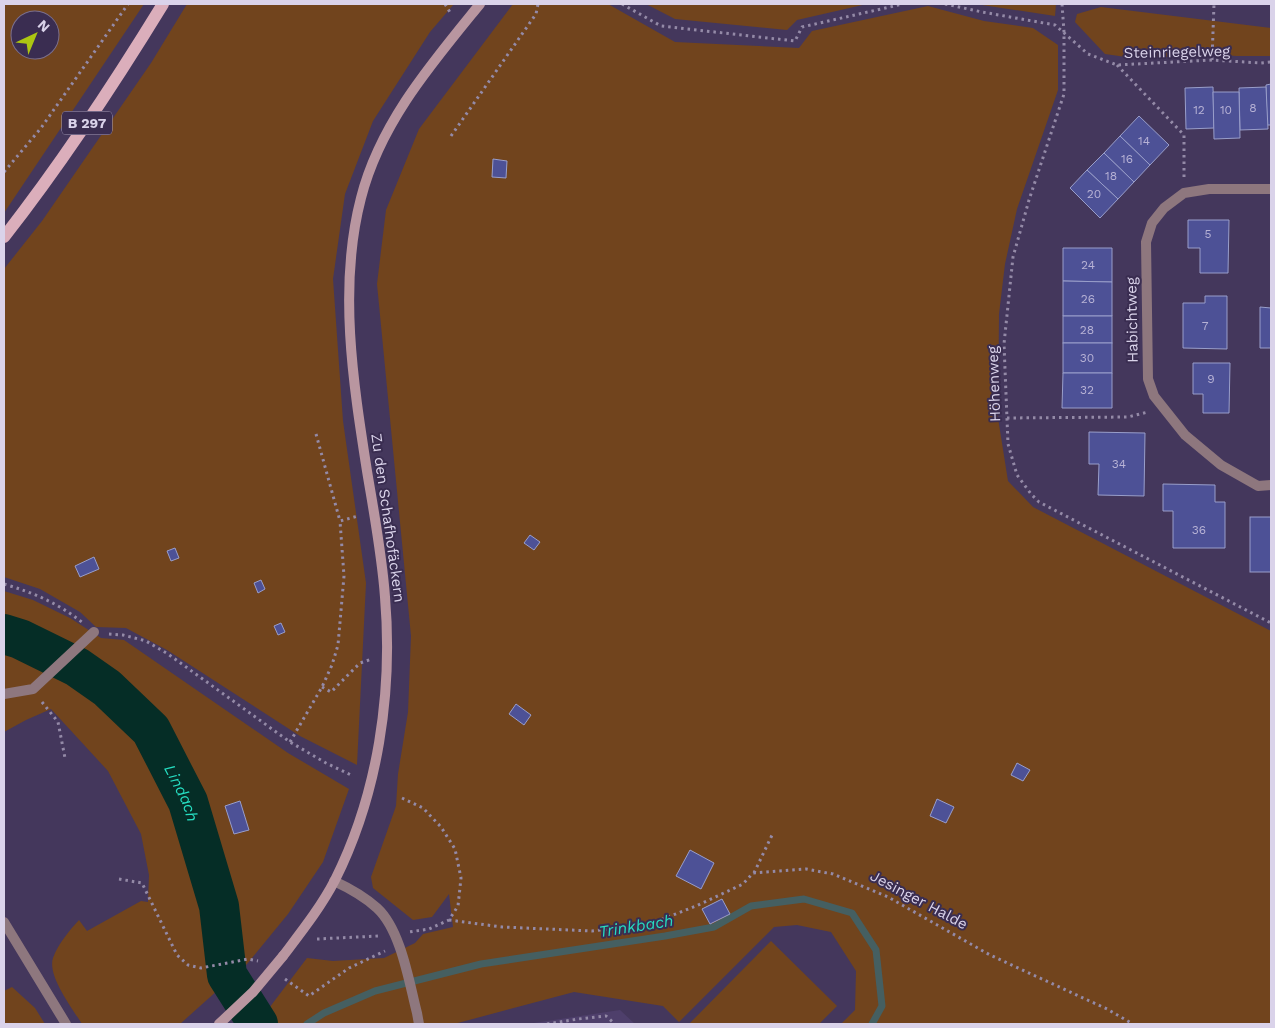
<svg xmlns="http://www.w3.org/2000/svg" width="1275" height="1028" font-family="'Work Sans',sans-serif">
<style>
.built{fill:#4e3f6b}
.green{fill:#71441d;fill-rule:evenodd}
.lines{fill:none;stroke-linecap:round;stroke-linejoin:round}
.stream{stroke:#455f61;stroke-width:7}
.river{stroke:#052d26;stroke-width:40}
.building{fill:#4d5196;stroke:#999eca}
.path{stroke:#948aa7;stroke-width:3;stroke-dasharray:2.5 4;stroke-linecap:butt}
.street{stroke:#8e777e;stroke-width:10}
.secondary{stroke:#b996a0;stroke-width:10}
.primary{stroke:#dbaebb;stroke-width:12}
.secondary-bridge{stroke:#b996a0;stroke-width:10}
.labels{text-anchor:middle;dominant-baseline:central;stroke-width:4;stroke-linejoin:round;paint-order:stroke}
.number-label{font-size:12px;fill:#b7b2d5}
.shield{fill:#3a2d51;stroke:#aaa1bc;stroke-width:1}
.shield-label{font-size:14px;font-weight:bold;fill:#dad3ea}
.street-label{font-size:15px;fill:#dad3ea;stroke:#3a2d51}
.water-label{font-size:16px;font-style:italic;fill:#26ddc1;stroke:#3a2d51}
</style>
<rect width="100%" height="100%" fill="#44375c"/>
<!-- built -->
<path class="built" d="M620,1010l15,14h-108z"/>
<!-- green -->
<g class="green">
<path d="M4,4h140l-140,209zM20,20h30v30h-30z"/>
<path d="M187,4h267l-24,28 -57,89 -28,73 -12,85 10,142 23,162 -9,182 -57,-29 -133,-86 -41,-22 -30,-1 -16,-15 -40,-23 -36,-12v-308l38,-48 109,-158z"/>
<path d="M513,4h95l67,38 124,6 13,-17 116,-25 56,15 49,7 25,17v45l-41,119 -12,55 -6,50 -1,104 10,63 25,26 238,124v393h-430l14,-14 1,-39 -25,-39 -34,-7 -23,2 -95,95 -16,-16 -89,-14 -120,32h-197l50,-66 26,3 51,-3 31,-15 8,-9 30,-7 -4,-33 -17,23 -19,3 -40,-32 -2,-11 25,-71 2,-32 10,-62 3,-76 -34,-352 9,-74 33,-81z"/>
<path d="M646,4h221l-70,16 -10,10 -112,-11z"/>
<path d="M977,4h79l-1,12 -73,-11z"/>
<path d="M1101,7l170,21v28h-35l-31,-3 -39,4h-40l-21,-3 -30,-32 2,-8z"/>
<path d="M4,591l29,9 37,18 31,20 23,2 164,113 61,36 -26,73 -35,52 -41,50 -67,60h-98c-9,-15 -35,-48 -29,-66 5,-14 16,-27 26,-38l8,11 54,-30 7,1 1,-27 -8,-41 -33,-63 -57,-62 -25,11 -22,12z"/>
<path d="M771,941l66,65 -18,18h-130z"/>
<path d="M12,987l23,21 10,16h-41v-33z"/>
</g>
<g class="lines">
<!-- stream -->
<path class="stream" d="M307,1024l17,-11 51,-22 106,-27 184,-28 49,-9 37,-21 53,-7 48,14 24,37 6,56 -10,18"/>
<!-- river -->
<path class="river" id="s1" d="M4,634l16,5 57,28 30,21 44,42 37,72 31,104 8,69 31,49"/>
</g>
<!-- building -->
<g class="building">
<path d="M1271,84v41h-4l-1,-40z"/>
<path d="M1213,87l1,41 -28,1 -1,-41z"/>
<path d="M1266,87l2,42 -28,1 -1,-42z"/>
<path d="M1213,92h26l1,46 -26,1z"/>
<path d="M1139,116l30,29 -19,20 -30,-29z"/>
<path d="M1120,136l30,29 -16,17 -30,-29z"/>
<path d="M1104,153l30,29 -16,17 -31,-29z"/>
<path d="M493,159l14,2 -1,17 -14,-1z"/>
<path d="M1087,170l31,29 -18,19 -30,-30z"/>
<path d="M1188,220h41l-1,53h-28v-25h-12z"/>
<path d="M1063,248h49v34l-49,-1z"/>
<path d="M1063,281l49,1v34h-49z"/>
<path d="M1205,296h22v53l-44,-1v-45h22z"/>
<path d="M1260,307l11,1v40h-11z"/>
<rect x="1063" y="316" width="49" height="27"/>
<rect x="1063" y="343" width="49" height="30"/>
<path d="M1193,363h37l-1,50h-26v-19h-10z"/>
<path d="M1063,373h49v35h-50z"/>
<path d="M1089,432l56,1 -1,63 -46,-1 1,-31h-10z"/>
<path d="M1163,484l52,1v17h10v46h-52v-37h-10z"/>
<rect x="1250" y="517" width="21" height="55"/>
<path d="M530,535l10,7 -6,8 -10,-7z"/>
<path d="M175,548l4,10 -8,3 -4,-10z"/>
<path d="M94,557l5,12 -19,8 -5,-11z"/>
<path d="M261,580l4,9 -7,4 -4,-10z"/>
<path d="M281,623l4,9 -7,3 -4,-9z"/>
<path d="M516,704l15,11 -7,10 -15,-11z"/>
<path d="M1017,763l13,7 -7,11 -12,-6z"/>
<path d="M937,799l17,8 -8,16 -16,-7z"/>
<path d="M240,801l9,29 -15,4 -9,-28z"/>
<path d="M690,850l24,13 -13,26 -25,-13z"/>
<path d="M722,899l8,15 -20,10 -8,-15z"/>
</g>
<g class="lines">
<!-- path -->
<g class="path">
<path d="M445,4l6,10"/>
<path d="M622,4l39,22 134,15 7,-14 101,-23"/>
<path d="M945,4l37,8 73,13 33,29 29,11 95,-5 49,3 10,-1"/>
<path d="M1062,4l2,28v62l-35,106 -16,57 -9,87 4,100 9,31 14,19 8,8 232,121"/>
<path d="M1212,60l2,-56"/>
<path d="M1117,65l67,70v42"/>
<path d="M451,136l85,-122 2,-10"/>
<path d="M4,172l37,-44 87,-124"/>
<path d="M1007,418l121,-1 20,-5"/>
<path d="M316,434l24,87"/>
<path d="M4,584c30,9 54,19 79,39"/>
<path d="M109,634l14,1 23,6 22,13 122,88 36,21 25,12"/>
<path d="M322,687l9,5 29,-29 12,-4"/>
<path d="M42,702l16,20 7,36"/>
<path d="M290,742l32,-55 10,-22 6,-20 6,-69 -4,-55 18,-5"/>
<path d="M402,798l21,10 18,19 14,22 6,29 -3,28 -9,14 -20,9 -20,3"/>
<path d="M754,873l19,-40"/>
<path d="M119,879l23,4 35,72 11,10 13,3 47,-9 10,2"/>
<path d="M449,920l53,7 90,4 58,-7 46,-18 47,-22 10,-11 53,-4 27,5 55,23 102,58 117,54 26,15"/>
<path d="M317,939l61,-3"/>
<path d="M285,979l24,17 40,-28 36,-17"/>
<path d="M547,1024l31,-5 28,-3 9,8"/>
</g>
<!-- street -->
<g class="street">
<path d="M1271,189h-62l-25,4 -20,15 -12,15 -6,19 2,137 6,17 31,39 36,30 37,21 13,-1"/>
<path d="M4,694l29,-5 61,-57"/>
<path d="M334,881c15,7 31,16 43,27 24,22 32,74 40,105l2,11"/>
<path d="M4,922l62,102"/>
</g>
<!-- secondary -->
<path class="secondary" d="M283,956c19,-25 38,-49 52,-76 43,-86 58,-187 50,-283 -3,-42 -11,-84 -18,-126 -14,-89 -29,-185 -6,-273 19,-75 71,-135 119,-194"/>
<!-- primary -->
<path class="primary" d="M4,237c58,-74 110,-153 159,-233"/>
<!-- secondary-bridge -->
<path class="secondary-bridge" d="M219,1024l34,-32 30,-36"/>
</g>
<g class="labels">
<!-- number labels -->
<g class="number-label">
<text x="1253" y="108">8</text>
<text x="1199" y="110">12</text>
<text x="1226" y="110">10</text>
<text x="1144" y="141">14</text>
<text x="1127" y="159">16</text>
<text x="1111" y="176">18</text>
<text x="1094" y="194">20</text>
<text x="1208" y="234">5</text>
<text x="1088" y="265">24</text>
<text x="1088" y="299">26</text>
<text x="1205" y="326">7</text>
<text x="1087" y="330">28</text>
<text x="1087" y="358">30</text>
<text x="1211" y="379">9</text>
<text x="1087" y="390">32</text>
<text x="1119" y="464">34</text>
<text x="1199" y="530">36</text>
</g>
<!-- shield labels -->
<rect class="shield" x="62" y="111.5" width="50" height="23" rx="4"/>
<g class="shield-label">
<text x="87" y="123">B 297</text>
</g>
<!-- street labels -->
<g class="street-label">
<text transform="translate(1177 52) rotate(-1)">Steinriegelweg</text>
<text transform="translate(1132 320) rotate(-91)">Habichtweg</text>
<text transform="translate(994 384) rotate(-92)">Höhenweg</text>
<text transform="translate(388 518) rotate(82)">Zu den Schafhofäckern</text>
<text transform="translate(919 900) rotate(28)">Jesinger Halde</text>
</g>
<!-- water labels -->
<g class="water-label">
<text stroke="none"><textPath href="#s1" startOffset="248">Lindach</textPath></text>
<text transform="translate(636 926) rotate(-9)">Trinkbach</text>
</g>
</g>
<!-- border -->
<rect width="1275" height="1028" fill="none" stroke="#dad3ea" stroke-width="10"/>
<!-- north arrow -->
<g transform="translate(35 35) rotate(44)"><circle r="24" fill="#3a2d51" stroke="#7a6f8e"/>
<path d="M0-4L9 19L0 12L-9 19Z" fill="#acc612"/>
<text y="-8" font-size="14" font-weight="bold" text-anchor="middle" fill="#dad3ea">N</text>
</g>
</svg>
